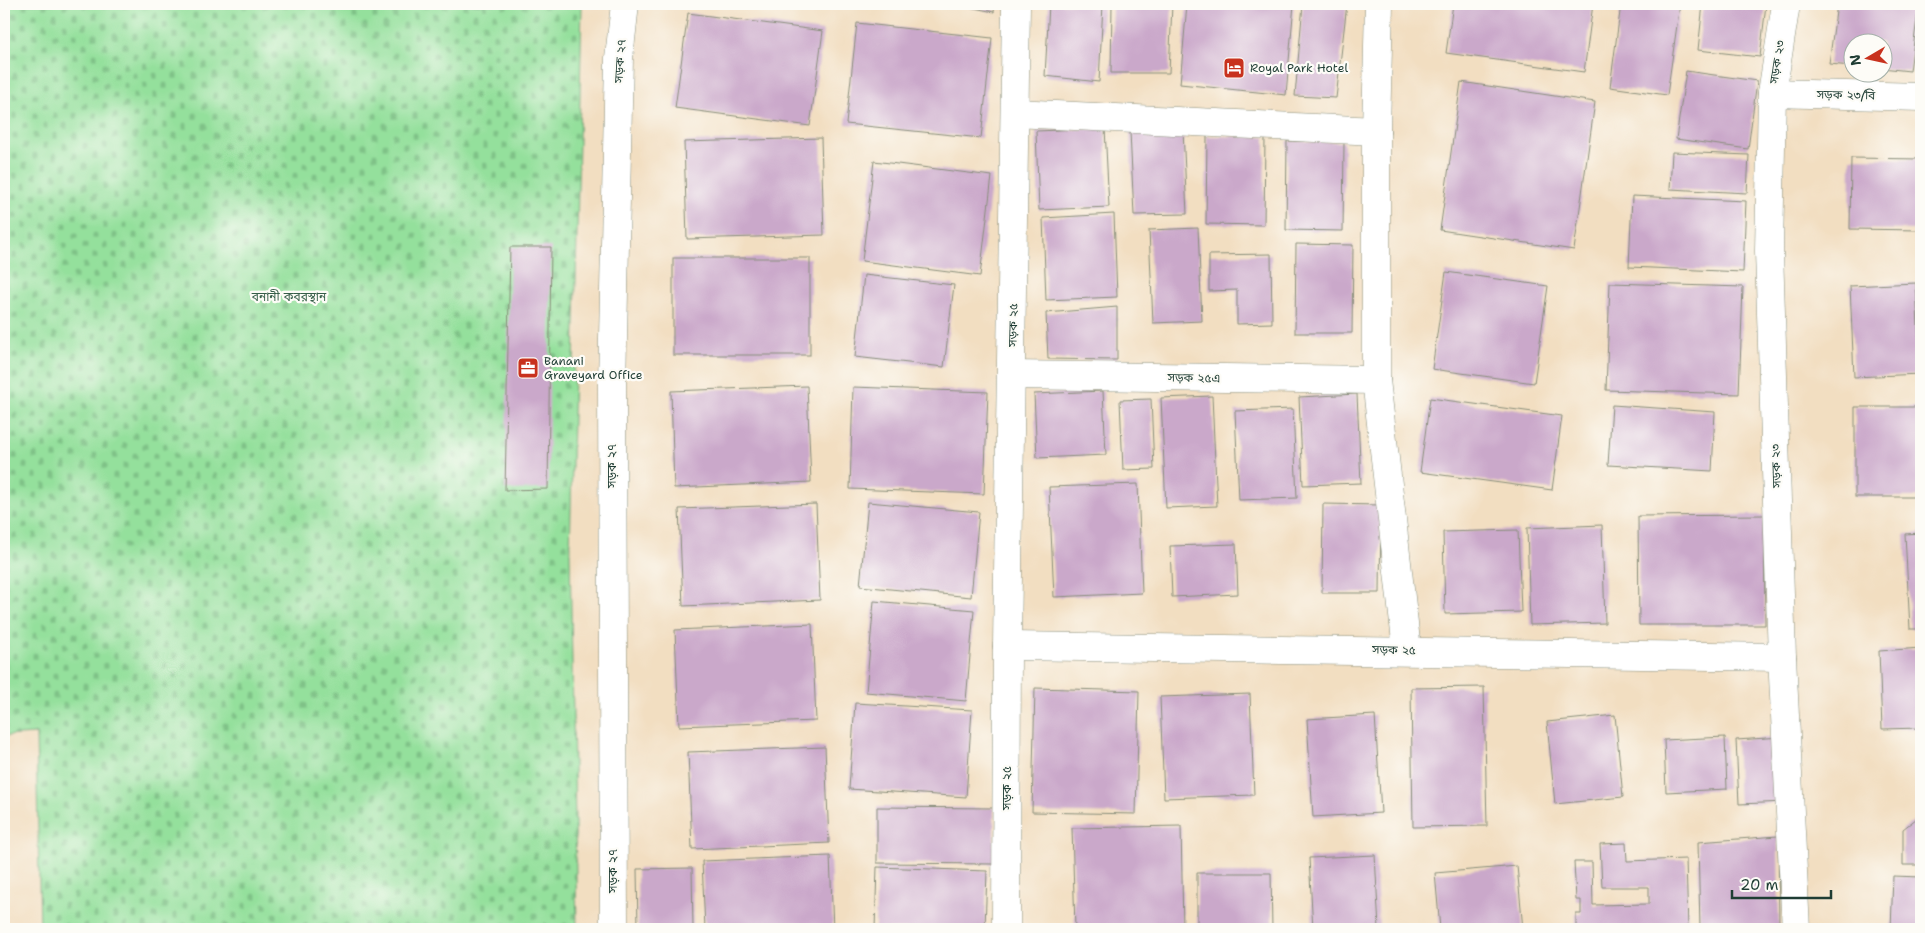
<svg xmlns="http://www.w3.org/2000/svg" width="1925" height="933" font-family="'Shantell Sans','Noto Sans Bengali',sans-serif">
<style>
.cemetery{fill:url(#cemetery-stones);stroke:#5a8e68}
.building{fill:#caa8ca}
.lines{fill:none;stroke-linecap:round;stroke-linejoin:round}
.minor-casing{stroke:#888e7a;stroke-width:29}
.minor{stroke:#fff;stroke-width:28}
.labels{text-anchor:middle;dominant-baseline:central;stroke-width:4.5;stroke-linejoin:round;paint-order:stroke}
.street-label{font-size:12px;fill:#1f3d34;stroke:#fdfcf7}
.poi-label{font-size:12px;fill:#1f3d34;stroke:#fdfcf7;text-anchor:start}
.park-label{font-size:12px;fill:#365e49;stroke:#fdfcf7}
</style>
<defs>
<pattern id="cemetery-stones" width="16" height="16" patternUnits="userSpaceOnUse" patternTransform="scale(1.25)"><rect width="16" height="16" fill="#94e09c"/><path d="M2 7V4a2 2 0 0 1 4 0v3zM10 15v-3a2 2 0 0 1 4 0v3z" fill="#7fc187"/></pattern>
</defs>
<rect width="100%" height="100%" fill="#fdfcf7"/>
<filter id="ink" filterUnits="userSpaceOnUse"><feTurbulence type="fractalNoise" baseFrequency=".02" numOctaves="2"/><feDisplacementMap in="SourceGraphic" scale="10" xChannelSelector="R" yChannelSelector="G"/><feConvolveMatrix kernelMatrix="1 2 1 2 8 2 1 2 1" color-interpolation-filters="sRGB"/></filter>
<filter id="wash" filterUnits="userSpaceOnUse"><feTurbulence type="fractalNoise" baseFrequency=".0096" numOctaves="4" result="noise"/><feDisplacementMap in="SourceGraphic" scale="20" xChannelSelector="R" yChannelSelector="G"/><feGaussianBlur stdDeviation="1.12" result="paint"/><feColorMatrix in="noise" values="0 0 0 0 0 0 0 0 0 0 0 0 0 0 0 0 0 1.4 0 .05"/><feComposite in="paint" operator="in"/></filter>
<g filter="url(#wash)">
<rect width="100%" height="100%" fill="#f2dec1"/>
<!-- cemetery -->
<path class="cemetery" d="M4,4h578l-12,550 7,375h-537l-4,-195 -32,2z"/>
<g id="blocks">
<!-- building -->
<g class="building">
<path d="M824,4h14v3z"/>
<path d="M954,4h41l-1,8z"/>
<path d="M1049,4h54l-4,78 -54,-6z"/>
<path d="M1112,4h60l-3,69h-58z"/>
<path d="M1187,4h107l-8,91 -106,-11z"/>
<path d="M1303,4h44l-11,94 -41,-2z"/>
<path d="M1453,4h140l-9,68 -138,-19z"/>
<path d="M1621,4h59l-13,91 -57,-8z"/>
<path d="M1703,4h63l-6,53 -62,-7z"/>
<path d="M1837,4h82l-9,67 -28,-3v-26h-30v24l-23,-2z"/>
<path d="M688,13l135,18 -13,95 -135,-18z"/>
<path d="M857,23l135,15 -11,100 -135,-14z"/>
<path d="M1686,71l71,10 -9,68 -72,-10z"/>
<path d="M1461,82l134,20 -21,148 -134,-20z"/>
<path d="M1105,128l4,79 -70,3 -3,-79z"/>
<path d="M1183,130l4,84 -53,1 -4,-83z"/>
<path d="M1207,136l58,1 -1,88 -58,-1z"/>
<path d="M821,138l3,97 -137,4 -3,-97z"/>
<path d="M1287,141l57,1 -1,89 -57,-1z"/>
<path d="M1672,152l77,3 -2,38 -77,-4z"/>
<path d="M1851,158l70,1v71l-71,-1z"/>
<path d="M874,161l118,15 -12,100 -118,-15z"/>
<path d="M1632,196l114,5 -3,71 -114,-5z"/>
<path d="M1114,214l3,83 -71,3 -3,-82z"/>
<path d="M1198,228l4,93 -49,2 -4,-93z"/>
<path d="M1296,244l57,1 -1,88h-57z"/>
<path d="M510,247h41l-3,242 -43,1z"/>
<path d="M1271,254l1,69 -35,1v-34l-28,1v-36z"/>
<rect x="673" y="258" width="137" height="97"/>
<path d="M1446,272l102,14 -14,97 -102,-14z"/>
<path d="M864,275l90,10 -10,82 -89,-10z"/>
<path d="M1610,283l133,4 -4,107 -133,-4z"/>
<path d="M1916,283l4,91 -66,3 -4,-91z"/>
<path d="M1117,307v53l-69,-1 -2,-46z"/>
<path d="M807,386l4,96 -137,6 -3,-97z"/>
<path d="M853,387l135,5 -4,102 -134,-5z"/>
<path d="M1103,391l3,64 -69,3 -3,-64z"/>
<path d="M1357,394l4,89 -58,2 -4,-88z"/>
<path d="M1212,396l5,110 -51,2 -5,-110z"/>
<path d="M1430,398l132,18 -10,74 -132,-18z"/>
<path d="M1151,399l3,70 -31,1 -3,-70z"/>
<path d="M1612,405l103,7 -3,59 -104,-6z"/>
<rect x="1855" y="407" width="66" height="90"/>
<path d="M1293,409l4,89 -58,2 -4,-89z"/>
<path d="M1138,484l4,109 -88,4 -5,-110z"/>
<path d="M868,502l111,10 -8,85 -111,-11z"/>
<path d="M816,504l4,96 -137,6 -4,-97z"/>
<path d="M1323,504l58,1 -1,88h-58z"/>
<path d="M1764,515l1,110h-126l-1,-109z"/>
<path d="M1602,525l3,98 -75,2 -3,-97z"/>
<path d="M1518,530l3,82 -76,2 -2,-82z"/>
<path d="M1921,533v96h-11l-5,-95z"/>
<path d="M1236,544l2,50 -66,3 -2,-51z"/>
<path d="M874,601l100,9 -8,91 -100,-9z"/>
<path d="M812,624l4,97 -137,5 -4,-96z"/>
<path d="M1921,648v80l-39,1 -3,-78z"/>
<path d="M1484,687l3,139 -74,1 -2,-139z"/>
<path d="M1035,688l104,3 -3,123 -104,-2z"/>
<path d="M1250,694l4,101 -90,3 -4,-101z"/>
<path d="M855,703l117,7 -6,87 -117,-8z"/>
<path d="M1375,715l6,98 -68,4 -6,-98z"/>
<path d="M1615,715l8,82 -68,7 -8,-82z"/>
<path d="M1725,737l2,52 -61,3 -2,-52z"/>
<path d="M1782,737l4,65 -47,2 -3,-64z"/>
<path d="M825,747l4,96 -137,6 -4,-97z"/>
<path d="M877,807l117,1v56l-117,-1z"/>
<path d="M1921,815v50h-18v-36z"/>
<path d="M1181,826l2,103h-108l-3,-101z"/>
<path d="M1778,836l1,93h-79l-2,-87z"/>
<path d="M1626,843l1,18 59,-2 2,70h-112v-15h5v-14h-5l-2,-38h18l1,43 56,-1v-17h-47l-2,-43z"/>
<path d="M1375,855l4,74h-66l-4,-71z"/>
<path d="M830,856l3,73h-128l-3,-68z"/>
<path d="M1517,866l6,63h-83l-5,-56z"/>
<path d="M877,867l110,4 -2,58h-110z"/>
<path d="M692,868l1,61h-55l-1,-60z"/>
<path d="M1197,873h74l1,56h-75z"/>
<path d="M1893,876l28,1v52h-30z"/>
</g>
</g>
</g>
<g filter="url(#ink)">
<use href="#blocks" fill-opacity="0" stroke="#888e7a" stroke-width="1"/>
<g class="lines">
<!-- minor casing -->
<g class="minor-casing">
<g id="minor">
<path d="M1379,4l-3,127v249l31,270"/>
<path d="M1786,4l-14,89 -3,158 13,406 14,272"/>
<path d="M1772,93l149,4"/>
<path d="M1015,113l361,18"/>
<path d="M1012,375l364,5"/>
<path d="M1007,646l775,11"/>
<path d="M614,929l-2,-544 7,-327 6,-54"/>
<path d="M1006,929l1,-283 9,-642"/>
</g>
</g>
<!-- minor -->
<use href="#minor" class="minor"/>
</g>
</g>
<!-- icons -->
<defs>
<g id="hotel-square" transform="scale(1.125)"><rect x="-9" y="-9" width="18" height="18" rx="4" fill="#c8321e" stroke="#fdfcf7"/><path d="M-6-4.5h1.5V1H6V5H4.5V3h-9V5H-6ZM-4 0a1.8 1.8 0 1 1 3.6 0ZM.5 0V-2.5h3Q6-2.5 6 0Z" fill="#fff"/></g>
<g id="office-square" transform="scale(1.125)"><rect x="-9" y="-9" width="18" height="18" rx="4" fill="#c8321e" stroke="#fdfcf7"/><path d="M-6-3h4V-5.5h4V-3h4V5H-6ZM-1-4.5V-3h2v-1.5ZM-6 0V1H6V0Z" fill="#fff"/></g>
</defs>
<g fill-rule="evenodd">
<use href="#hotel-square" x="1234" y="68"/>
<use href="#office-square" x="528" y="368"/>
</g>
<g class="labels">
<!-- street labels -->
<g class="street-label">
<text transform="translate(620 61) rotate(-86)">সড়ক ২৭</text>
<text transform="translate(1777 62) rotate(-81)">সড়ক ২৩</text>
<text transform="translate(1846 95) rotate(1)">সড়ক ২৩/বি</text>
<text transform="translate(1013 325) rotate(-89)">সড়ক ২৫</text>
<text transform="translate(1194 378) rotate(1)">সড়ক ২৫এ</text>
<text transform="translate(612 466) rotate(-90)">সড়ক ২৭</text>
<text transform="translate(1776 466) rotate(-92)">সড়ক ২৩</text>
<text transform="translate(1394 650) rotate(1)">সড়ক ২৫</text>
<text transform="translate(1007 788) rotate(-90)">সড়ক ২৫</text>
<text transform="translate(613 871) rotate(-90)">সড়ক ২৭</text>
</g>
<!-- poi labels -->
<g class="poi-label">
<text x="1250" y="68">Royal Park Hotel</text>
<text x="544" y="361">Banani<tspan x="544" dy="14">Graveyard Office</tspan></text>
</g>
<!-- park labels -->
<g class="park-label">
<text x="289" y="297">বনানী কবরস্থান</text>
</g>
</g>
<!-- margin -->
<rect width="1925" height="933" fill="none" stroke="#fdfcf7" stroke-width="20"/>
<!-- north arrow -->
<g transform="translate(1868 58) rotate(261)"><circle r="24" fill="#fdfcf7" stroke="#a4b0a9"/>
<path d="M0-4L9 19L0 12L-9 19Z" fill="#c8321e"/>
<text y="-8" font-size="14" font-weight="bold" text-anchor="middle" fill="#1f3d34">N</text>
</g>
<!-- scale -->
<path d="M1732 890v8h99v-8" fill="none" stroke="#1f3d34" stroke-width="2.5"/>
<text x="1740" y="890" font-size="15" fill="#1f3d34" stroke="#fdfcf7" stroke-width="4" paint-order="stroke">20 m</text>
</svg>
